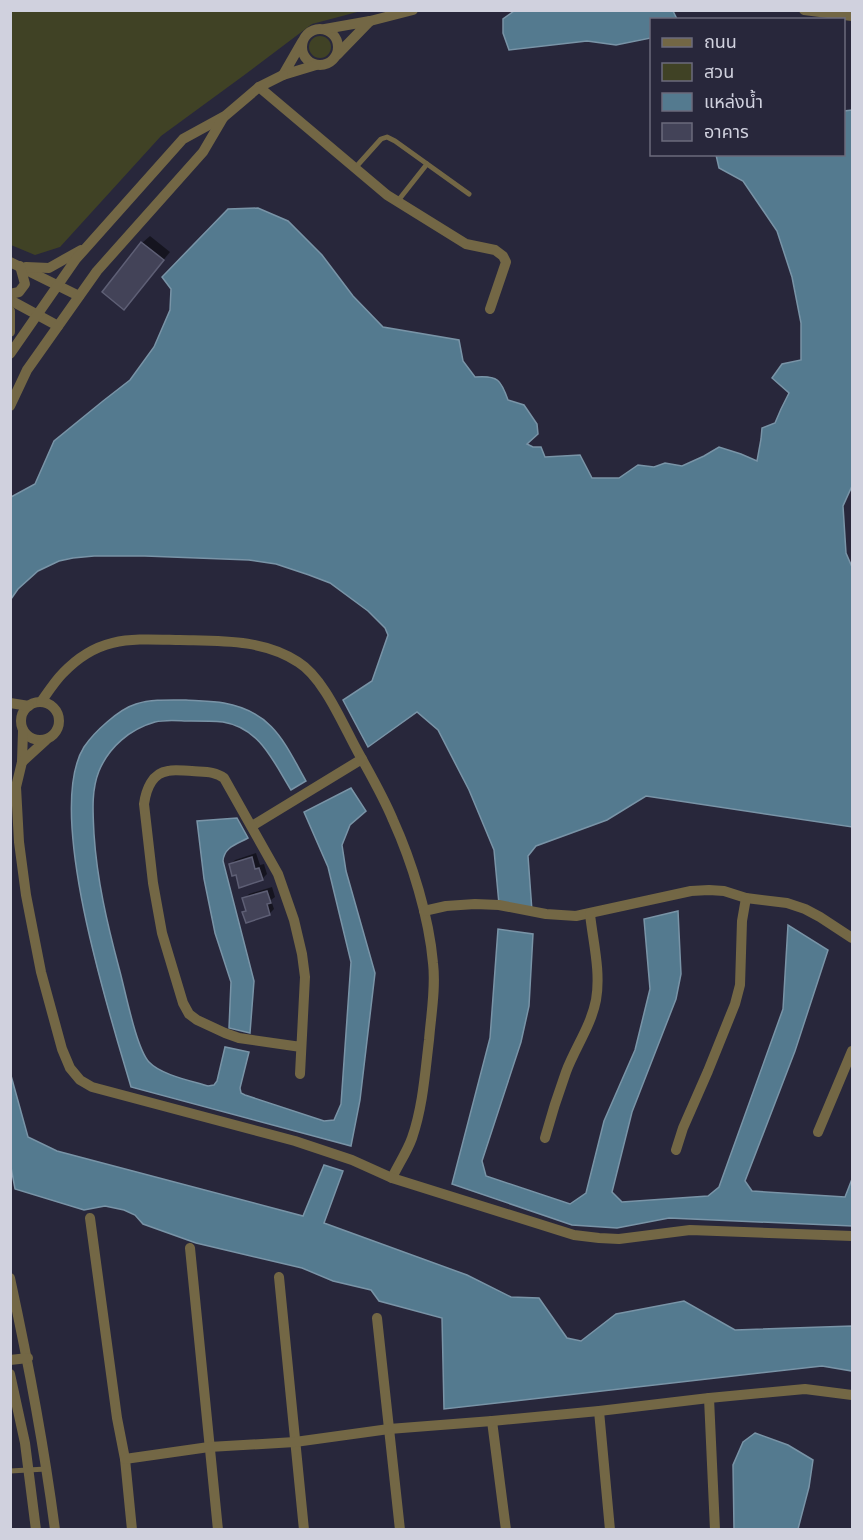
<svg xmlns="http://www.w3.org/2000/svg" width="863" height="1540" font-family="Lato,'Noto Sans Thai',sans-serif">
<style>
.green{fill:#404225}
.water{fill:#547a8f;stroke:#7994a7;stroke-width:1.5}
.shadow{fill:#0007}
.building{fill:#434358;stroke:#5e5f75;stroke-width:1.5}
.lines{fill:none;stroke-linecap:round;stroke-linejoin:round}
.service{stroke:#736745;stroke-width:5}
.minor{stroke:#736745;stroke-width:10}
</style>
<rect width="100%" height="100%" fill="#28273b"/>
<!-- green -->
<g class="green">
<path d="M10,11l1,-1 350,1 -49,13 -69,52 -82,60 -101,111 -25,8 -24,-10z"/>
<circle cx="320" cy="47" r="11"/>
</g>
<!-- water -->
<g class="water">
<path d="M514,11h159l4,8 -25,1 -1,18 -35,7 -29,-4 -78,9 -6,-17v-14z"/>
<path d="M852,110v376l-9,20 3,47 6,14v260l-206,-31 -39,24 -71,26 -8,10 4,55 -33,-7 -5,-54 -25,-60 -31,-60 -21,-18 -49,35 -25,-47 29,-19 16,-46 -3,-7 -17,-17 -38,-28 -21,-8 -33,-11 -27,-4 -104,-4h-51l-21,2 -14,3 -21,10 -20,18 -7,10v-102l24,-13 19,-43 49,-40 27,-21 24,-33 16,-37 1,-21 -9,-12 66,-68 30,-1 30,13 34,34 31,41 30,31 76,13 4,21 12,16c23,-2 26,3 33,23l16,5 13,19 1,10 -11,10 6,3h8l4,10 35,-2 12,23h27l19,-13 16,2 11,-4 17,3 22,-10 15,-9 22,7 16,7 4,-22 1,-11 13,-5 6,-14 8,-16 -17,-15 10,-14 19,-4v-37l-9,-46 -15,-46 -34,-50 -24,-13 -3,-13 128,-1v-43z"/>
<path d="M186,700c13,1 26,1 38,3 49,9 60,39 82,78l-15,9c-18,-29 -31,-62 -68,-68 -11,-1 -21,-1 -32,-1 -11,0 -25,-2 -36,1 -25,7 -46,25 -56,49 -8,20 -6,42 -5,63 3,46 13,89 25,134 6,21 17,80 30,94 12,13 43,19 59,24l6,-1 3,-4 8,-34 24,5 -9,36 1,5 4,2 79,26 10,-1 7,-16 10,-142 -23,-95 -24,-55 47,-24 15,23 -16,14 -8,20 4,26 29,102 -15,127 -9,46 -220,-59c-21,-72 -87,-276 -47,-340 10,-15 35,-38 52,-43 16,-5 34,-4 50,-4z"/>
<path d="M237,818l11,20c-11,6 -24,9 -25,23l31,120 -4,52 -21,-5 2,-46 -16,-49 -11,-54 -7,-58z"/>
<path d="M678,911l3,63 -5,25 -44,113 -20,80 10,10 86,-6 11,-9 64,-178 5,-84 40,25 -33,101 -50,130 7,10 93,6 7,-18v47l-183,-8 -52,10 -45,-3 -120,-41 38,-146 8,-109 35,5 -4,72 -8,36 -39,119 4,15 84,28 16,-11 18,-72 31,-71 15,-61 -6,-70z"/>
<path d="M10,1072l18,65 29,14 246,65 21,-51 19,6 -19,52 143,52 44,22 28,1 28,40 14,3 35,-27 68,-13 51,29 117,-4v45l-30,-5 -378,43 -2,-91 -63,-17 -8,-11 -38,-9 -31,-13 -106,-25 -53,-19 -8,-9 -11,-5 -19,-4 -21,4 -69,-21 -5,-27z"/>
<path d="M755,1433l33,12 25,15 -4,27 -11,42h-64l-1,-64 10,-23z"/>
</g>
<!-- shadow -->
<g class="shadow">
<path d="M150,236l20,16 -46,56 18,-65z"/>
<path d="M256,853l4,12 4,-1 3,10 -5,5 -25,-5 -7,-9 5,-5z"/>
<path d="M272,887l3,10 -4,3 3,9 -5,5 -25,-2 3,-3 -3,-10 5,-5z"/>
</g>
<!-- building -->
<g class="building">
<path d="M141,242l23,18 -40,50 -22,-18z"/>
<path d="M252,857l3,12 4,-1 4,12 -24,8 -3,-13 -4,1 -3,-12z"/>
<path d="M267,891l4,12 -4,1 3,11 -24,8 -4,-11 4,-1 -4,-13z"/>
</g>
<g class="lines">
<!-- service -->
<g class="service">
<path d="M355,168l26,-29 6,-2 8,4 74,53"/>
<path d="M397,202l30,-38"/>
<path d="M10,1471l36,-2"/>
</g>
<!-- minor -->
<g class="minor">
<path d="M804,10l48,6"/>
<path d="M370,21l43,-11"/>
<circle cx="320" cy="47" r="18"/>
<path d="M325,29l45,-8 -33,34"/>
<path d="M302,42l-19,33 33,-10"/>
<path d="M259,87l128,108 79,49 29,6 8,6 3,6 -16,47"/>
<path d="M10,262l69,34"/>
<path d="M26,267l23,1 32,-18"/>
<path d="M10,294l9,-2 6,-8 -5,-18"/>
<path d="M10,300l48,26"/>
<path d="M10,311v21"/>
<path d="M10,354l66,-95 107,-120 42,-23 34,-29 24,-12"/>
<path d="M10,406l17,-36 70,-99 106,-119 20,-34"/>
<circle cx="40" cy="721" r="19"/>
<path d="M41,702c7,-10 14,-21 22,-29 36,-38 69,-34 117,-33 40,1 83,-1 118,22 26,16 45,63 60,90 12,22 25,44 35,68 19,42 36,97 40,143 3,25 -2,52 -4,77 -4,33 -6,66 -17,98 -5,14 -14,27 -20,40"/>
<path d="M10,703l19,3"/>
<path d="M23,731l-1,31 -6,25 3,55 7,53 15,77 21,77 8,19 10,12 12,7 203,54 57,19 40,18 182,57 25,3 20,1 71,-9 162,6"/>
<path d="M22,762l24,-22"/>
<path d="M252,826l110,-67"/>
<path d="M424,911l22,-5 29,-2 24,1 47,9 30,2 115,-25 18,-1 15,1 22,7 41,5 18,6 15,8 32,21"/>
<path d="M300,1074l5,-97 -3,-23 -8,-34 -16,-46 -54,-96c-9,-7 -20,-6 -32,-7 -8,0 -17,-2 -24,0 -16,2 -22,19 -24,33l9,79 9,50 21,70 6,11 8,6 28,13 14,5 62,9"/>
<path d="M818,1132l34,-81"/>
<path d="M545,1138c6,-22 13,-44 21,-66 9,-24 25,-46 30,-72 5,-28 -3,-58 -6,-86"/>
<path d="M676,1150l7,-22 25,-57 27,-67 5,-19 2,-64 4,-23"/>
<path d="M90,1218l27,200 8,41 7,71"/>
<path d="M190,1248l28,282"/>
<path d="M279,1277l25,253"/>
<path d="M10,1278c18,83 34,167 45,252"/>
<path d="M377,1318l23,212"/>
<path d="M10,1360l18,-2"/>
<path d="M10,1374l15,69 11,87"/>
<path d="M709,1398l6,132"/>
<path d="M599,1411l11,119"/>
<path d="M492,1421l14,109"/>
<path d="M125,1459l84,-12 86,-5 94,-13 103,-8 107,-10 110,-13 96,-9 47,6"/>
</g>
</g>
<!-- border -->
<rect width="863" height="1540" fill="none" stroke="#d0d1de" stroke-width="24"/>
<!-- legend -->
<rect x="650" y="18" width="195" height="138" fill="#28273b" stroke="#6b6b7c" stroke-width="1.5"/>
<rect x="662" y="38" width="30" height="9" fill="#736745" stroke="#6b6b7c" stroke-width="1.5"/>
<text x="704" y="48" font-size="18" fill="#d0d1de">ถนน</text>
<rect x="662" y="63" width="30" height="18" fill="#404225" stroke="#6b6b7c" stroke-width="1.5"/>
<text x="704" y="78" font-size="18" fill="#d0d1de">สวน</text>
<rect x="662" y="93" width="30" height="18" fill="#547a8f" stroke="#6b6b7c" stroke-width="1.5"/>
<text x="704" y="108" font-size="18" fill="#d0d1de">แหล่งน้ำ</text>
<rect x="662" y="123" width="30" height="18" fill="#434358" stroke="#6b6b7c" stroke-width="1.5"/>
<text x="704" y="138" font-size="18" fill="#d0d1de">อาคาร</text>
</svg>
